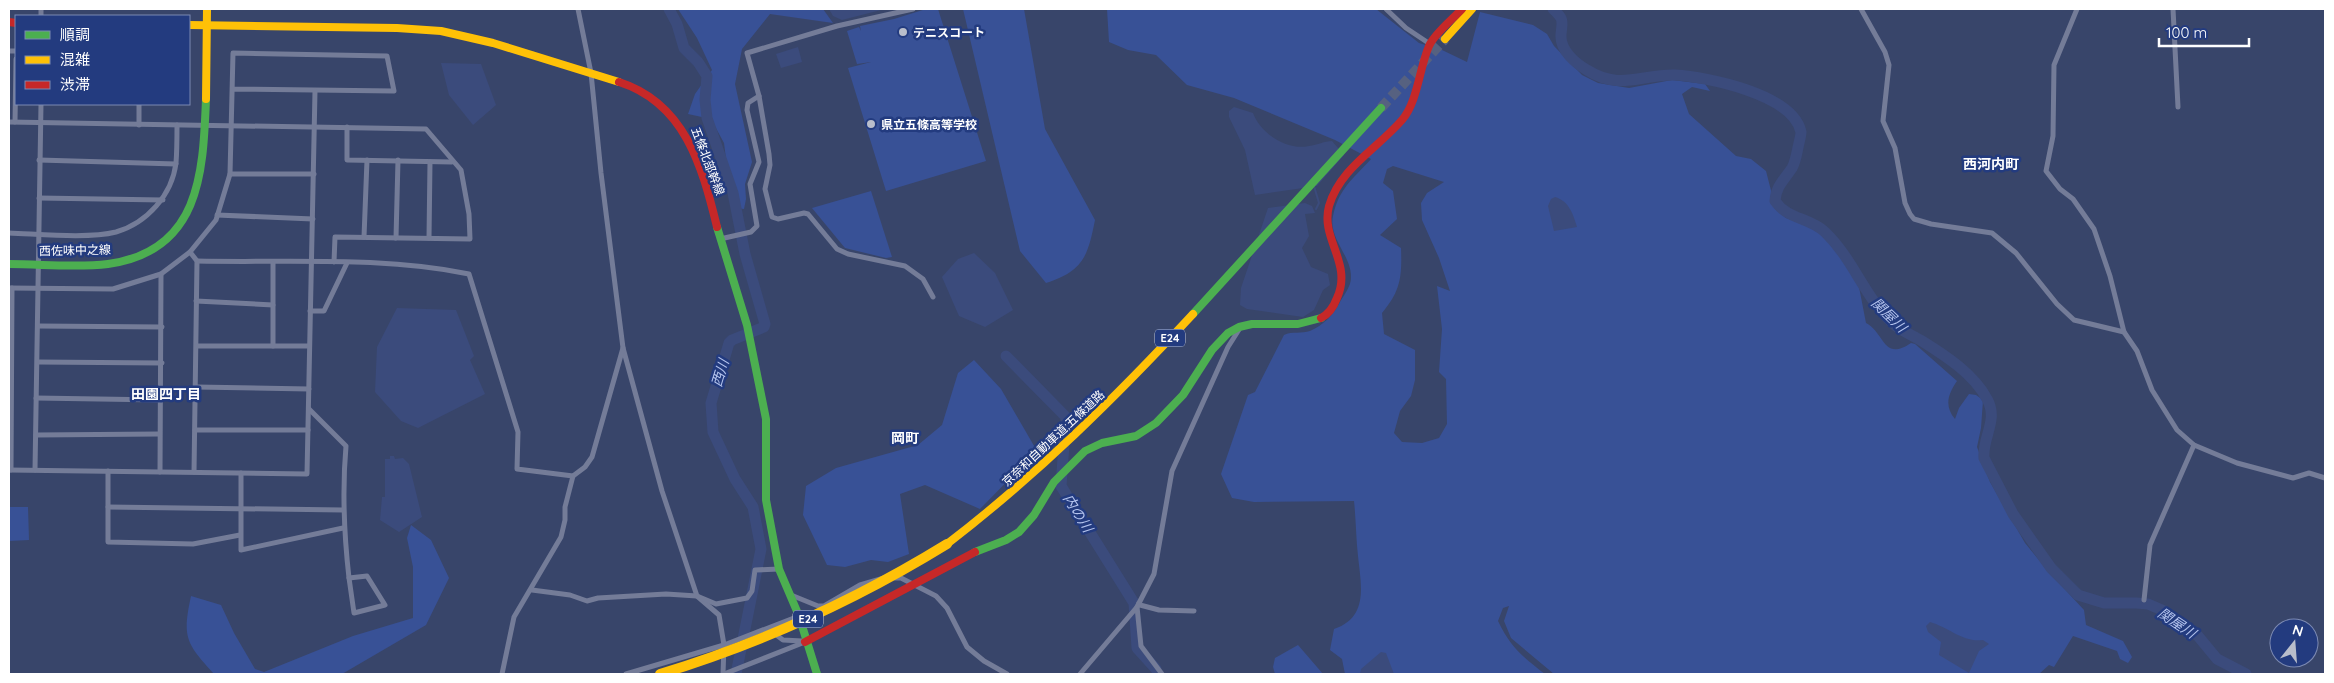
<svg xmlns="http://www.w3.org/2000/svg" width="2334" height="683" font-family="Quicksand,'Noto Sans JP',sans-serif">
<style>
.green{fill:#385196;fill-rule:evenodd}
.water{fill:#3b4b7c}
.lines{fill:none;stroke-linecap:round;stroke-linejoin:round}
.stream{stroke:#3b4b7c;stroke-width:2}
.river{stroke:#3b4b7c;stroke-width:11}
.highway-tunnel{stroke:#566180;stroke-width:10;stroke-dasharray:10 5;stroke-linecap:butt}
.street{stroke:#747c98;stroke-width:5}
.fast{stroke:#4caf50;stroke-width:8}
.slow{stroke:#ffc107;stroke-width:8}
.jam{stroke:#c62828;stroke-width:8}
.slow-bridge{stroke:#ffc107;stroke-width:10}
.poi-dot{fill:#b9becb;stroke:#233b7f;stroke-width:2}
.labels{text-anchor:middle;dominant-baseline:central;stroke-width:5;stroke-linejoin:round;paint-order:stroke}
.shield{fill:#233b7f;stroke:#bdc4d9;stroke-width:1}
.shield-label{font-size:11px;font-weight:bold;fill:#fff}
.poi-label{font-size:12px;font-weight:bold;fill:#fff;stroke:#233b7f;text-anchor:start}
.street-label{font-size:12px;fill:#fff;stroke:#233b7f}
.neighbourhood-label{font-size:14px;font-weight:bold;fill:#fff;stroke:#233b7f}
.water-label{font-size:14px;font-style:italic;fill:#b5c4ee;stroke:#233b7f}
</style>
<rect width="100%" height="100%" fill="#38456a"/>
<!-- green -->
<g class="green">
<path d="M678,9h145l10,14 -63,-9 -28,35 -7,35 17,78 -7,22 1,15 -2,10 -8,-1 -6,-18 -6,-47 -13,-24 -23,-5 7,-20 17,-24 -15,-32z"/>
<path d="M926,9h12l48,152 -100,30 -38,-123 23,-6 -14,2 -10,-33 12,-4 2,4 -1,-5 34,-7z"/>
<path d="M963,9h61l21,120 50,91c-7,35 -11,51 -49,63l-26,-32z"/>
<path d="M1107,9h269l43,34 23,7 25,12 13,-50 53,13 14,9 7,12 28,29 16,8 31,5 43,-8 33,4 5,7 -18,-4 -10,7 7,20 47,42 15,3 15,12 10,39 10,8 30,10 16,17 12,16 15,26 7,36c19,10 17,39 45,20l4,1 42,37c-9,13 -13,25 -2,38l4,-11 10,-14 7,1 7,5 -2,28 -4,19 13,35 35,61 22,27 37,40 2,15 37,16 9,16 -4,6 -8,-4 -3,-8 -44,-15 -19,31 -5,-2 -10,9h-485l-43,-36 -7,-17 5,-15 -6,2 -5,13c13,27 24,35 47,53h-200l-3,-15 -12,-9 4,-21c35,-12 27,-44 24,-73 -2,-18 -2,-36 -4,-55l-100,1 -22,-4 -11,-24 27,-79 7,-3 29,-57c8,-4 18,-1 26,-4 14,-6 23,-16 30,-29 4,-7 11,-16 11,-24 1,-22 -23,-40 -18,-62 6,-28 20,-37 38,-57l-36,-19 -101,-42 -47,-13 -31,-30 -28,-5 -19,-8zM1393,166l51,16 -17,11 -6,10 1,17 17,38 11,33 -13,-5 5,43 -3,43 7,7 1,45 -8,14 -17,5 -20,-1 -8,-9 6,-22 11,-15 4,-16v-30l-31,-16 -2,-21c19,-22 20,-37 19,-65l-21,-13 17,-16 -4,-28 -10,-8 4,-14z"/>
<path d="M871,191l21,66 -6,1 -41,-10 -33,-40z"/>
<path d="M974,360l27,29 36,62 -57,58 -55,-24 -25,9 9,60 -21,8 -17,-2 -26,7 -18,-2 -24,-50 3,-29 30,-18 82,-23 24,-20 16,-52z"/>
<path d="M9,507h19l1,33 -20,1z"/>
<path d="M411,525l20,15 18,38 -23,47 -84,49h-128c-28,-31 -32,-36 -23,-78l30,9 13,28 21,36 9,3 89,-36 60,-18v-51l-6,-29z"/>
<path d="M1298,645l25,29h-48l-2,-7 2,-9z"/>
</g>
<!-- water -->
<g class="water">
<path d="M829,9h56l-43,11 -9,-4z"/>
<path d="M798,47l4,15 -21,6 -5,-14z"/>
<path d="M441,63l40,1 15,41 -23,20 -24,-30z"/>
<path d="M1234,107l19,6c7,20 34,38 56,33 9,-1 15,-5 23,-5l12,14 -27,31 -62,9 -10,-45 -16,-33v-6z"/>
<path d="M1555,197c14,4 18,17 22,30l-23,4 -6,-25 3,-7z"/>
<path d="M1305,203l7,3 3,7 -10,1 4,22 -7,12 9,19 17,7 2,11 -7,5 -9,20 -11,7 -56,-8 -7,-4 1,-17 27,-80z"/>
<path d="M974,253l21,20 18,37 -28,17 -26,-11 -17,-39 16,-18z"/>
<path d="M397,308l59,2 18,46 -4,4 15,34 -67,34 -17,-7 -26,-29 2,-45z"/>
<path d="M390,456h4l1,3 8,-1 6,6 13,53 -23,15 -19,-12 2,-23h3v-38h5z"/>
<path d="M1930,622c18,5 34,21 53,18l6,4 -10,7 -10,22 -30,-18 2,-13 -13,-10 -2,-6z"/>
<path d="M1381,652l5,1 8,21h-34l1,-5z"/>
</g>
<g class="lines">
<!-- stream -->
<path class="stream" d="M1314,186l5,17 -3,6"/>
<!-- river -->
<g class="river">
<path d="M669,9l8,15 7,24 14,14 9,14 -2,24 2,18 26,75 12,61 20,70 -1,3 -32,13 -3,3 -18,60 2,29 22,47 18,28 8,42 -25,125"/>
<path d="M1553,9c12,11 9,12 8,26 -1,15 14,28 26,35 33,21 54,4 88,5 32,2 118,19 126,57 0,3 -1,7 -2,11 -2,8 -3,18 -7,25 -8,12 -16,18 -17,33 13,19 34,16 50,31 30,29 39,66 71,94 8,6 18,10 26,15 24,15 52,33 65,58 12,21 -5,38 -3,59l29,56 38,54 27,27 26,8h32l12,1 14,6 36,26 19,23 29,15"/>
<path d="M1006,356l60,61 -5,69 73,117 3,45 19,21"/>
</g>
<!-- highway-tunnel -->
<path class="highway-tunnel" d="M1381,108l64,-69"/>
<!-- street -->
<g class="street">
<path d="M578,9l13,64 10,100 22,175 39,143 35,105 22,19 5,30 -1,29"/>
<path d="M913,9l-76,17 -90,27 12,43 10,58 1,11 -5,24 7,28 6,2 26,-6 4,1 29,35 11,5 57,12 18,13 10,18"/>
<path d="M1386,9l20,19 24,16"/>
<path d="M1861,9l24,43 4,13 -6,56 12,27 10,55 5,11 4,5 17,5 61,9 24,20 41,51 17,16 50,12"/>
<path d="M2077,9l-23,56 -1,71 -7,35 14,18 13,10 21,30 16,47 14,56 13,19 15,39 25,40 17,15 43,18 56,15 16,-5 16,5"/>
<path d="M2173,9l5,98"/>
<path d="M41,16v-7"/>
<path d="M9,51h7"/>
<path d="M139,104v21"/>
<path d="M9,122l417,7 35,41 8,44 1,25 -135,-2 -1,25"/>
<path d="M15,122l1,-63"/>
<path d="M347,127v33l105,2"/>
<path d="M39,160l137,4"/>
<path d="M230,174h84"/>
<path d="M39,198l124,2"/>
<path d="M217,215l96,4"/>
<path d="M9,233c30,1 79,6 107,-1 31,-9 56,-37 60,-69 1,-12 1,-25 1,-38"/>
<path d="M364,237l3,-77"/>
<path d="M396,238l2,-78"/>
<path d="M429,238l1,-76"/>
<path d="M720,239l31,-7 6,-6 -7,-42 9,-22 -12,-52 1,-7 11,-7"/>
<path d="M190,252l7,9 -3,211"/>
<path d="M197,261c91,2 184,-5 272,13l49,158 -1,37 56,7 12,-9 7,-10 31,-109"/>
<path d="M9,288l104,1 48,-15 29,-22 26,-32 14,-46 3,-121 154,3 7,35 -162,-2"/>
<path d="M196,301l77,4"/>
<path d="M310,311h14l23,-48"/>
<path d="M38,326l124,1"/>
<path d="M197,346h112"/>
<path d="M273,346v-83"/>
<path d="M38,362l124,1"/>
<path d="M196,387l113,2"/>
<path d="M36,398l125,2"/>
<path d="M309,409l37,37c-4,45 -2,88 3,132"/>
<path d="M195,430h113"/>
<path d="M36,435l123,-1"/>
<path d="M9,470l298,4 8,-383"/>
<path d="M11,470l1,-182"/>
<path d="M35,470l6,-366"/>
<path d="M108,471v71l85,2 47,-9"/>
<path d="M160,472l1,-198"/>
<path d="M241,473v77l102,-22"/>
<path d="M108,507l235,3"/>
<path d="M367,576l18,29 -31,8 -5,-35z"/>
<path d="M895,578h6l35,18 11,12 20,39 17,14 23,13"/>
<path d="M532,590l38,5 17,6 11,-3 68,-4 31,2 19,8 31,-6 5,-7 3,-21 24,-1"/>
<path d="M791,595l27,11h6l36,-21 24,-7"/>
<path d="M2144,600l6,-55 44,-100"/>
<path d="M1139,603l1,2 19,5 35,1"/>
<path d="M1137,607l4,39 21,28"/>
<path d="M775,634l8,6 19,1"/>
<path d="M502,674l12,-57 47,-80 4,-17v-13l8,-31"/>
<path d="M626,674l98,-29 75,-29"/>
<path d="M724,674l81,-32"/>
<path d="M1080,674l57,-67 17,-33 18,-103 56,-124 12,-19"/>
</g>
<!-- fast -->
<g class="fast">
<path d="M717,227l30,98 19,94v81l13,69 20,47 18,58"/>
<path d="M9,264c33,0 67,4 99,0 93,-13 95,-92 98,-165"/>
<path d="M1193,314l188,-206"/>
<path d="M975,552l31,-12 13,-8 15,-17 20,-33 31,-31 17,-8 34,-7 20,-13 27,-28 29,-45 16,-17 11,-6 13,-3h46l23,-6"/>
</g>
<!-- slow -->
<g class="slow">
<path d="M189,25l208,3 44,3 52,12 126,39"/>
<path d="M1445,39l27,-30"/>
<path d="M206,99l1,-90"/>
<path d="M947,544c90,-69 169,-147 246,-230"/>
</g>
<!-- jam -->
<g class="jam">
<path d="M9,22l7,1"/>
<path d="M619,82c66,21 83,84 98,145"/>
<path d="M1321,318c8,-4 13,-12 16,-20 16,-35 -17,-59 -8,-92 11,-38 48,-57 73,-86 16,-19 17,-51 27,-74 6,-13 23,-26 33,-37"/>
<path d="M805,642l170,-90"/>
</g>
<!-- slow-bridge -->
<path class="slow-bridge" d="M660,674c102,-31 196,-74 287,-130"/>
</g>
<!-- markers -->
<g class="poi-dot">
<circle cx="903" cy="32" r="5"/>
<circle cx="871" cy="124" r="5"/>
</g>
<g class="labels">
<!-- shield labels -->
<g class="shield">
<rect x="1155" y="329.5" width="30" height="17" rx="4"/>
<rect x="793" y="610.5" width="30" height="17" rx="4"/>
</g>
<g class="shield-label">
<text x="1170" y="338">E24</text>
<text x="808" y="619">E24</text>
</g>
<!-- poi labels -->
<g class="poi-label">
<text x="913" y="32">テニスコート</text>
<text x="881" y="124">県立五條高等学校</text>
</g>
<!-- street labels -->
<g class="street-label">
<text transform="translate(708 161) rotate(69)">五條北部幹線</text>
<text transform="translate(75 250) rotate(-1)">西佐味中之線</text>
<text transform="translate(1053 438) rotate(-43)">京奈和自動車道;五條道路</text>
</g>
<!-- neighbourhood labels -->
<g class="neighbourhood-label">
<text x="1991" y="164">西河内町</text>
<text x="166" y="394">田園四丁目</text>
<text x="905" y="438">岡町</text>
</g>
<!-- water labels -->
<g class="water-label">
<text transform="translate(1889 315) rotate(44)">関屋川</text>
<text transform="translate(720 373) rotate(-73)">西川</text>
<text transform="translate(1078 513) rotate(58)">内の川</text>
<text transform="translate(2177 623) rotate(34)">関屋川</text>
</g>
</g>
<!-- border -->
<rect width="2334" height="683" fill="none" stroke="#ffffff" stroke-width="20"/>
<!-- legend -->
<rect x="15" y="15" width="175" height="90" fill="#233b7f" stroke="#7b89b2"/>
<rect x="25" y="31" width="25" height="8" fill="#4caf50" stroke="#7b89b2"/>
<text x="60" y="40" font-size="15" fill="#ffffff">順調</text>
<rect x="25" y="56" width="25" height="8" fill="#ffc107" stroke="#7b89b2"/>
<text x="60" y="65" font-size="15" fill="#ffffff">混雑</text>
<rect x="25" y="81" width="25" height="8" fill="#c62828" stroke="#7b89b2"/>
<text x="60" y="90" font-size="15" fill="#ffffff">渋滞</text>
<!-- north arrow -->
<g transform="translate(2294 643) rotate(17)"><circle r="24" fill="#233b7f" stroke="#7b89b2"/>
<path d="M0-4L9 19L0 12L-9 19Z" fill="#b9becb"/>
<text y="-8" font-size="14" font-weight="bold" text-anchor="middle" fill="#ffffff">N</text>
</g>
<!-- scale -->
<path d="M2159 38v8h90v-8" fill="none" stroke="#ffffff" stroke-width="2.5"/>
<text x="2166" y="38" font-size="15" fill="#ffffff" stroke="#233b7f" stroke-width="4" paint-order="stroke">100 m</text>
</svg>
